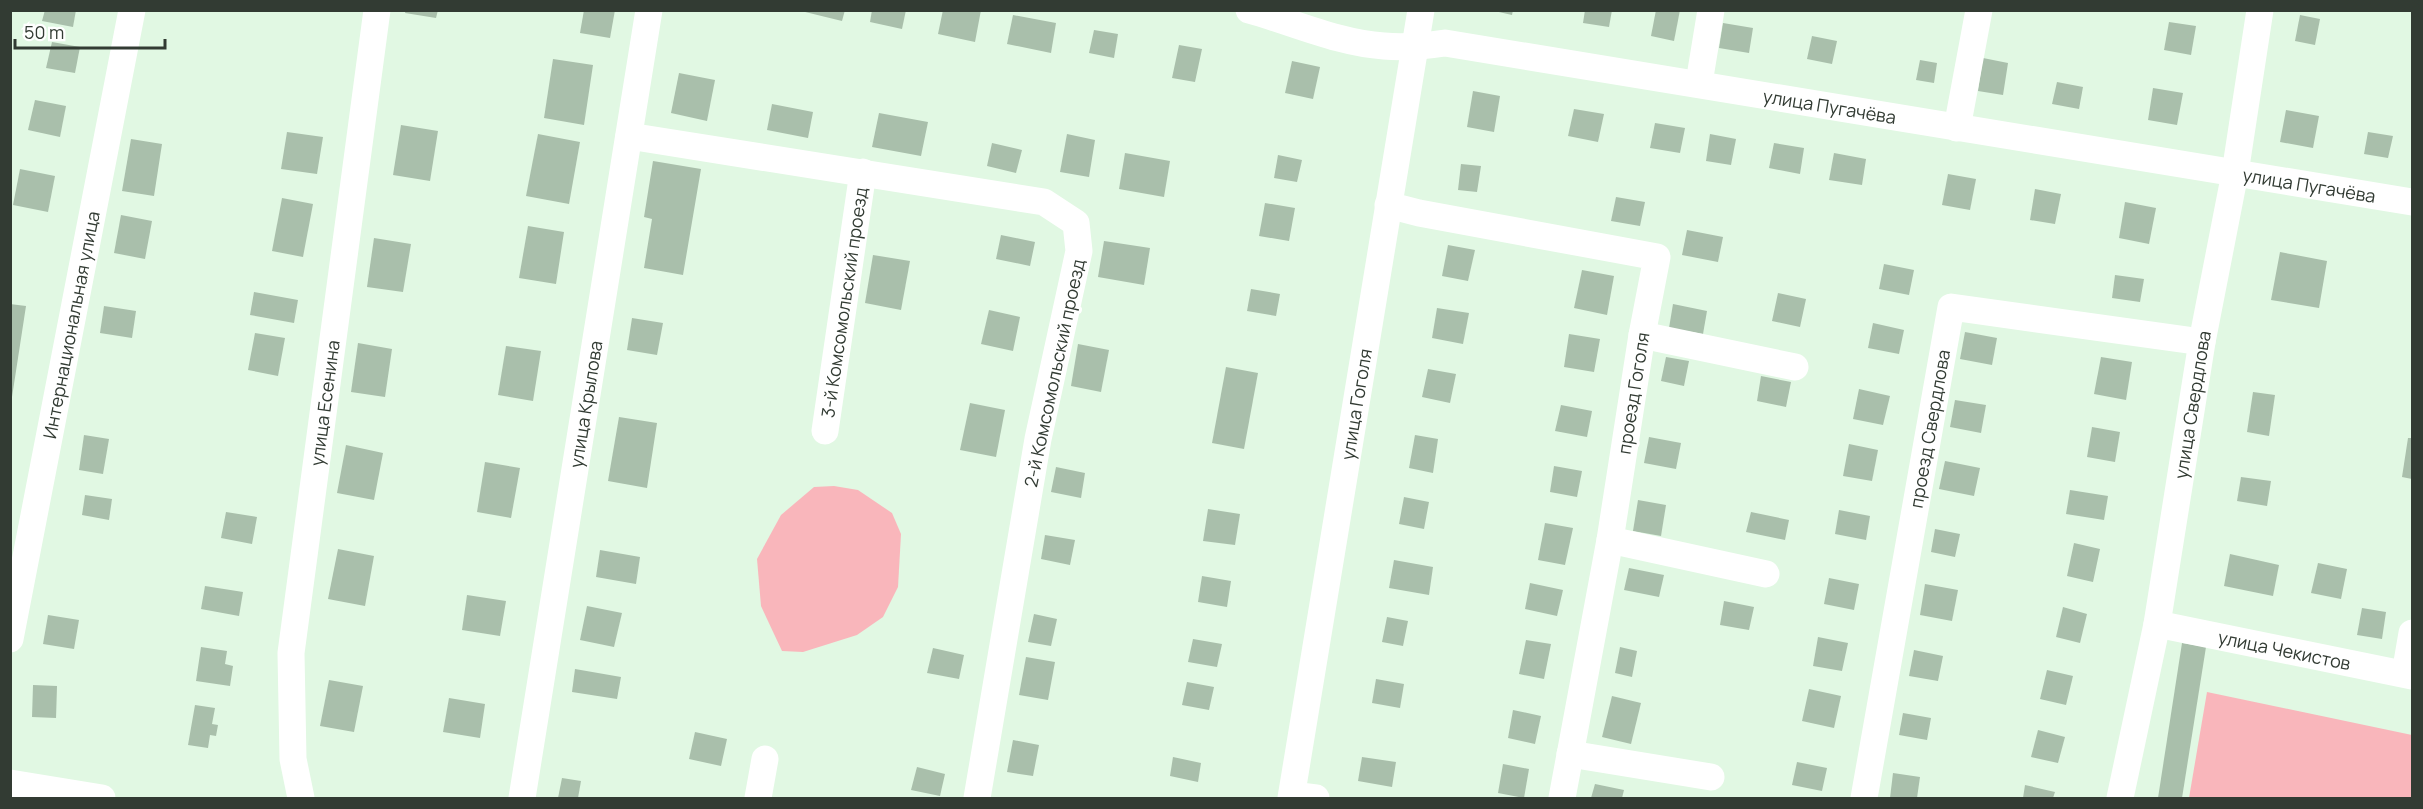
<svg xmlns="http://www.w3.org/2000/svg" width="2423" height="809" font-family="Manrope,sans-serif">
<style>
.green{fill:#f9b6bb}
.building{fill:#a9bfab}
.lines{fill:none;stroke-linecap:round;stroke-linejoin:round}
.minor{stroke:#fff;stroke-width:27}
.labels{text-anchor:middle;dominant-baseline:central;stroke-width:6;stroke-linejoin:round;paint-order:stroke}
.street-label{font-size:18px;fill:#323b33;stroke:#fff}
</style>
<rect width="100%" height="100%" fill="#e1f8e3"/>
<!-- green -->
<g class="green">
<path d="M834,486l24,4 34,23 9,21 -3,53 -15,30 -26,18 -54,17 -21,-1 -21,-45 -4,-47 24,-44 33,-28z"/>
<path d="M2207,692l205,43v63h-223z"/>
</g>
<!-- building -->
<g class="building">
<path d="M45,10h31l-3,17 -31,-6z"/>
<path d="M406,10h32l-2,8 -31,-5z"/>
<path d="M584,10h31l-5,28 -30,-5z"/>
<path d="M797,10h48l-3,11z"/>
<path d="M872,10h34l-4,19 -32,-7z"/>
<path d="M943,10h38l-6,32 -37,-8z"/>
<path d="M1490,10h23l-1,5z"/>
<path d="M1585,10h27l-3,17 -26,-4z"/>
<path d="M1656,10h24l-6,31 -23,-5z"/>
<path d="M1013,15l43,8 -5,30 -44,-9z"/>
<path d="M2300,15l20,4 -5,26 -20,-4z"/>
<path d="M2169,22l27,4 -5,29 -27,-5z"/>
<path d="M1723,23l30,5 -4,25 -30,-5z"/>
<path d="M1094,30l24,4 -4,24 -25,-5z"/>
<path d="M1812,36l25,5 -5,23 -25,-5z"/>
<path d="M52,42l28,5 -5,26 -29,-5z"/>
<path d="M1179,45l23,4 -7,33 -23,-4z"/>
<path d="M1983,58l25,5 -5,32 -25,-4z"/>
<path d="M553,59l40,6 -9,60 -40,-7z"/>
<path d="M1920,60l17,3 -3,20 -18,-3z"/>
<path d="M1292,61l28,6 -7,32 -28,-6z"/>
<path d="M679,73l36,7 -8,41 -36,-8z"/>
<path d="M2057,82l26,5 -4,22 -27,-5z"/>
<path d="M2153,88l30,5 -6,32 -29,-5z"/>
<path d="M1473,91l27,5 -6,36 -27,-5z"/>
<path d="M35,100l31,6 -6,31 -32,-7z"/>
<path d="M772,104l41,8 -5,26 -41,-8z"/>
<path d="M1574,109l30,5 -6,28 -30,-6z"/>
<path d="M2286,110l33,6 -6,32 -33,-6z"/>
<path d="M879,113l49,9 -7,34 -49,-9z"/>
<path d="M1655,123l30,5 -5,25 -30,-5z"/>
<path d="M401,125l37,6 -8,50 -37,-6z"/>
<path d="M287,132l36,5 -6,37 -36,-5z"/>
<path d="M2368,132l25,4 -5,22 -24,-4z"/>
<path d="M538,134l42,8 -11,62 -43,-8z"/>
<path d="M1067,134l28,6 -6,37 -29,-5z"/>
<path d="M1710,134l26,5 -5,26 -25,-4z"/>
<path d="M131,139l31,5 -8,52 -32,-5z"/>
<path d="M992,143l30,7 -6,23 -29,-7z"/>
<path d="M1774,143l30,5 -4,26 -31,-6z"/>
<path d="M1125,153l45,8 -6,36 -45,-8z"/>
<path d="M1834,153l32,6 -4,26 -33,-5z"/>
<path d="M1278,155l24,5 -5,22 -23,-4z"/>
<path d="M653,161l48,8 -18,106 -39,-7 8,-49 -8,-2z"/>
<path d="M1461,164l20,2 -4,26 -19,-2z"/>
<path d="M20,169l35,7 -7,36 -35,-7z"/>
<path d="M1948,174l28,5 -6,31 -28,-5z"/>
<path d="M2035,189l26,5 -6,30 -25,-4z"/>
<path d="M1616,197l29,5 -5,24 -29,-5z"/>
<path d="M282,198l31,6 -10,53 -31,-6z"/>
<path d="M2125,202l31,6 -7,36 -30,-6z"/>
<path d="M1265,203l30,5 -6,33 -30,-5z"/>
<path d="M121,215l31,6 -7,38 -31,-6z"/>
<path d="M528,226l36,6 -8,52 -37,-6z"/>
<path d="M1687,230l36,7 -5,25 -36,-7z"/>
<path d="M1001,235l34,7 -5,24 -34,-7z"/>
<path d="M374,238l37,6 -8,48 -36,-5z"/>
<path d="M1104,241l46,7 -6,37 -46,-8z"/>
<path d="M1448,245l27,5 -7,31 -26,-5z"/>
<path d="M2280,252l47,9 -8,47 -48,-8z"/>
<path d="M873,255l37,6 -9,49 -36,-7z"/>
<path d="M1884,264l30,6 -5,25 -30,-6z"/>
<path d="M1582,270l32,6 -7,39 -33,-7z"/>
<path d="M2115,275l29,4 -4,23 -28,-4z"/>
<path d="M1251,289l29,5 -4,22 -29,-5z"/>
<path d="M254,292l44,8 -4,23 -44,-8z"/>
<path d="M1778,293l28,6 -6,28 -28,-6z"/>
<path d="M10,304l16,2 -14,91h-2z"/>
<path d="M1673,304l34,7 -4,23 -34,-6z"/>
<path d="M104,306l32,5 -4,27 -32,-5z"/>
<path d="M1437,308l32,5 -6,31 -31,-6z"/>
<path d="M989,310l31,7 -7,34 -32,-7z"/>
<path d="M632,318l31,5 -6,32 -30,-5z"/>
<path d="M1873,323l31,7 -5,24 -31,-6z"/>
<path d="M1965,332l32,6 -5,27 -32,-6z"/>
<path d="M255,333l30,5 -7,38 -30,-6z"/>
<path d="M1569,334l31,5 -6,33 -30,-5z"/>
<path d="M358,343l34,6 -7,48 -34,-5z"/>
<path d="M1078,344l31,6 -8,42 -30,-6z"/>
<path d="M506,346l35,5 -8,50 -35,-6z"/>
<path d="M1666,357l23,4 -5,25 -23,-5z"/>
<path d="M2101,357l31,5 -6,38 -32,-6z"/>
<path d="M1226,367l32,6 -14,76 -32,-6z"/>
<path d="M1428,369l28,5 -6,29 -28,-6z"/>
<path d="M1761,376l30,6 -5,25 -29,-6z"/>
<path d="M1859,389l31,7 -7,29 -30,-6z"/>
<path d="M2253,392l22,3 -6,41 -22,-4z"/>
<path d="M1955,400l31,5 -5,28 -31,-6z"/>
<path d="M970,403l35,7 -9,47 -36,-7z"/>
<path d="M1561,405l31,6 -5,26 -32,-6z"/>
<path d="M619,417l38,6 -10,65 -39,-7z"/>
<path d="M2092,427l28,5 -5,30 -28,-5z"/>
<path d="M84,435l25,4 -6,35 -24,-4z"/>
<path d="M1415,435l23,4 -5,34 -24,-5z"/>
<path d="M1649,437l32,6 -5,26 -32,-6z"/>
<path d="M2408,438h4v41l-10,-2z"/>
<path d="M1849,444l29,6 -6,31 -29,-5z"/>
<path d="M346,445l37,8 -9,47 -37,-7z"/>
<path d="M1945,461l35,7 -6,28 -35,-7z"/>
<path d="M485,462l35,6 -9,50 -34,-6z"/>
<path d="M1554,466l28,5 -5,26 -27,-5z"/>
<path d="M1056,467l29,6 -4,25 -30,-6z"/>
<path d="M2241,477l30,4 -4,25 -30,-5z"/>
<path d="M2070,490l38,6 -4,24 -38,-6z"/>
<path d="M85,495l27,4 -3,21 -27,-5z"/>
<path d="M1404,497l25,5 -5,27 -25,-5z"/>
<path d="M1638,500l28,5 -5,31 -28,-5z"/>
<path d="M1208,509l32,5 -5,31 -32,-4z"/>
<path d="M1839,510l31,6 -4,24 -31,-6z"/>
<path d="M226,512l31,5 -5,27 -31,-6z"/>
<path d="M1751,512l38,8 -4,20 -39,-8z"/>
<path d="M1545,523l28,5 -8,37 -27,-5z"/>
<path d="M1935,529l25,5 -5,23 -24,-5z"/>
<path d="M1045,535l30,5 -5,25 -29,-6z"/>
<path d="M2074,543l26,6 -7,33 -26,-6z"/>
<path d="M338,549l36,7 -9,50 -37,-7z"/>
<path d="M600,550l40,7 -4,27 -40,-7z"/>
<path d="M2230,554l49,11 -6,31 -49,-10z"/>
<path d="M1394,560l39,7 -4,28 -40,-7z"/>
<path d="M2318,563l29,6 -6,30 -30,-6z"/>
<path d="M1629,568l35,7 -5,22 -35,-7z"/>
<path d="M1202,576l29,5 -4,26 -29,-5z"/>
<path d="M1829,578l30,6 -5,26 -30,-6z"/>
<path d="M1530,583l33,7 -6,26 -32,-7z"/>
<path d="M1925,584l33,6 -6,31 -32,-6z"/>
<path d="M205,586l38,6 -4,24 -38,-7z"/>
<path d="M467,595l39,6 -6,35 -38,-6z"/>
<path d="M1724,601l30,6 -5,23 -29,-5z"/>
<path d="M587,606l35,7 -8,34 -34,-7z"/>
<path d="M2063,607l24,7 -7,29 -24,-6z"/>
<path d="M2362,608l24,4 -4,27 -25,-4z"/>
<path d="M1034,614l23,5 -6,27 -23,-4z"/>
<path d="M48,615l31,5 -5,29 -31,-5z"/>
<path d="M1387,617l21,4 -5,25 -21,-4z"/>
<path d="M1818,637l30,6 -6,28 -29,-5z"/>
<path d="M1193,639l29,5 -5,23 -29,-5z"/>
<path d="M1526,640l25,4 -7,35 -25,-5z"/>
<path d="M2182,643l24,4 -24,151h-24z"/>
<path d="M201,647l26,4 -2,13 8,2 -3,20 -34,-5z"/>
<path d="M1620,647l17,4 -5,26 -17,-4z"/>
<path d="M933,648l31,7 -5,24 -32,-6z"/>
<path d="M1914,650l29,6 -5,25 -29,-5z"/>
<path d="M1026,657l29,5 -7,38 -29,-5z"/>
<path d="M575,669l46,8 -4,22 -45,-7z"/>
<path d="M2047,670l26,6 -7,29 -26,-6z"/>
<path d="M1376,679l28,5 -4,24 -28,-5z"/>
<path d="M329,680l34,6 -9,46 -34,-6z"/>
<path d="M1187,682l27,5 -5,23 -27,-5z"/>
<path d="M33,685l24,1 -1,32 -24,-1z"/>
<path d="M1809,689l32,7 -7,32 -32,-7z"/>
<path d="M1612,696l29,7 -10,41 -29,-7z"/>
<path d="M449,698l36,6 -5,34 -37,-6z"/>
<path d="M195,705l20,3 -3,16 6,1 -2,11 -6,-1 -2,13 -20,-3z"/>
<path d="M1513,710l28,6 -6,28 -27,-6z"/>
<path d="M1903,713l28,5 -4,22 -28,-5z"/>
<path d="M2038,730l27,7 -7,26 -27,-6z"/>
<path d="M695,732l32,7 -6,27 -32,-7z"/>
<path d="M1013,740l26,5 -6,31 -26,-4z"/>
<path d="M1173,757l28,6 -3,19 -28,-6z"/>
<path d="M1362,757l34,5 -4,25 -34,-6z"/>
<path d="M1797,762l30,6 -5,23 -30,-6z"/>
<path d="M1503,764l26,5 -5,29 -26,-5z"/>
<path d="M917,767l28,7 -5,22 -29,-6z"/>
<path d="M1893,773l27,4 -3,21h-27z"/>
<path d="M562,778l19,3 -3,17h-20z"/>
<path d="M1595,784l29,6 -2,8h-31z"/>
<path d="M2025,785l30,7 -2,6h-30z"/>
</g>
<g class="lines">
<!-- minor -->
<g class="minor">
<path id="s1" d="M1249,10c44,12 89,33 135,36 21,2 41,0 61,-3l967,159"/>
<path d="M1699,83l12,-73"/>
<path d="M1957,128l22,-118"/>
<path d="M629,136l415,66 32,21 3,28 -41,188 -61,359"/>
<path d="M1388,205l31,8 238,44 -15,78 -32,205 -48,258"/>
<path d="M1642,335l153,32"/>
<path id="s2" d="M825,431l38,-259"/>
<path d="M1610,540l156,34"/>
<path id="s3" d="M2157,624l255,52"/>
<path id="s4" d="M10,639l122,-629"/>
<path d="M2405,674l7,-41"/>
<path d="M1570,754l141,23"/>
<path d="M10,783l92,15"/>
<path d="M1292,795l24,3"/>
<path id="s5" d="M301,798l-8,-39 -2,-106 86,-643"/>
<path id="s6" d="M522,798l127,-788"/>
<path d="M758,798l7,-39"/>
<path id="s7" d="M1291,798l130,-788"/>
<path id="s8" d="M1864,798l87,-491 251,35"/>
<path id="s9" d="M2120,798l37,-174 45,-282 33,-169 25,-163"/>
</g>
</g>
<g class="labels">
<!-- street labels -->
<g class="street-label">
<text stroke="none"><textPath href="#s1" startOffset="591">улица Пугачёва</textPath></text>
<text stroke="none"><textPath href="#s1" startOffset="1077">улица Пугачёва</textPath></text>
<text stroke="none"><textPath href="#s2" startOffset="130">3-й Комсомольский проезд</textPath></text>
<text stroke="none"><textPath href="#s4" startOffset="320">Интернациональная улица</textPath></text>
<text transform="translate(1054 373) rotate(-78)">2-й Комсомольский проезд</text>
<text transform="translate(1633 393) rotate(-81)">проезд Гоголя</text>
<text stroke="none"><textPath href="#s5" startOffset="398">улица Есенина</textPath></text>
<text stroke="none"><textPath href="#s7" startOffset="399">улица Гоголя</textPath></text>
<text stroke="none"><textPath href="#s6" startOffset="399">улица Крылова</textPath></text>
<text stroke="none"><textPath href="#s9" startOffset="400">улица Свердлова</textPath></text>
<text stroke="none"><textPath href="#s8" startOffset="375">проезд Свердлова</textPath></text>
<text stroke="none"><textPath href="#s3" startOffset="130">улица Чекистов</textPath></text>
</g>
</g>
<!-- border -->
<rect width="2423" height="809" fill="none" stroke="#323b33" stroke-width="24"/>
<!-- scale -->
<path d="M15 39v9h150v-9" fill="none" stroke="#323b33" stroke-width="3"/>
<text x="24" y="39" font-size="18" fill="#323b33" stroke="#ffffff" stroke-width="4.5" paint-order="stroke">50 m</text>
</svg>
